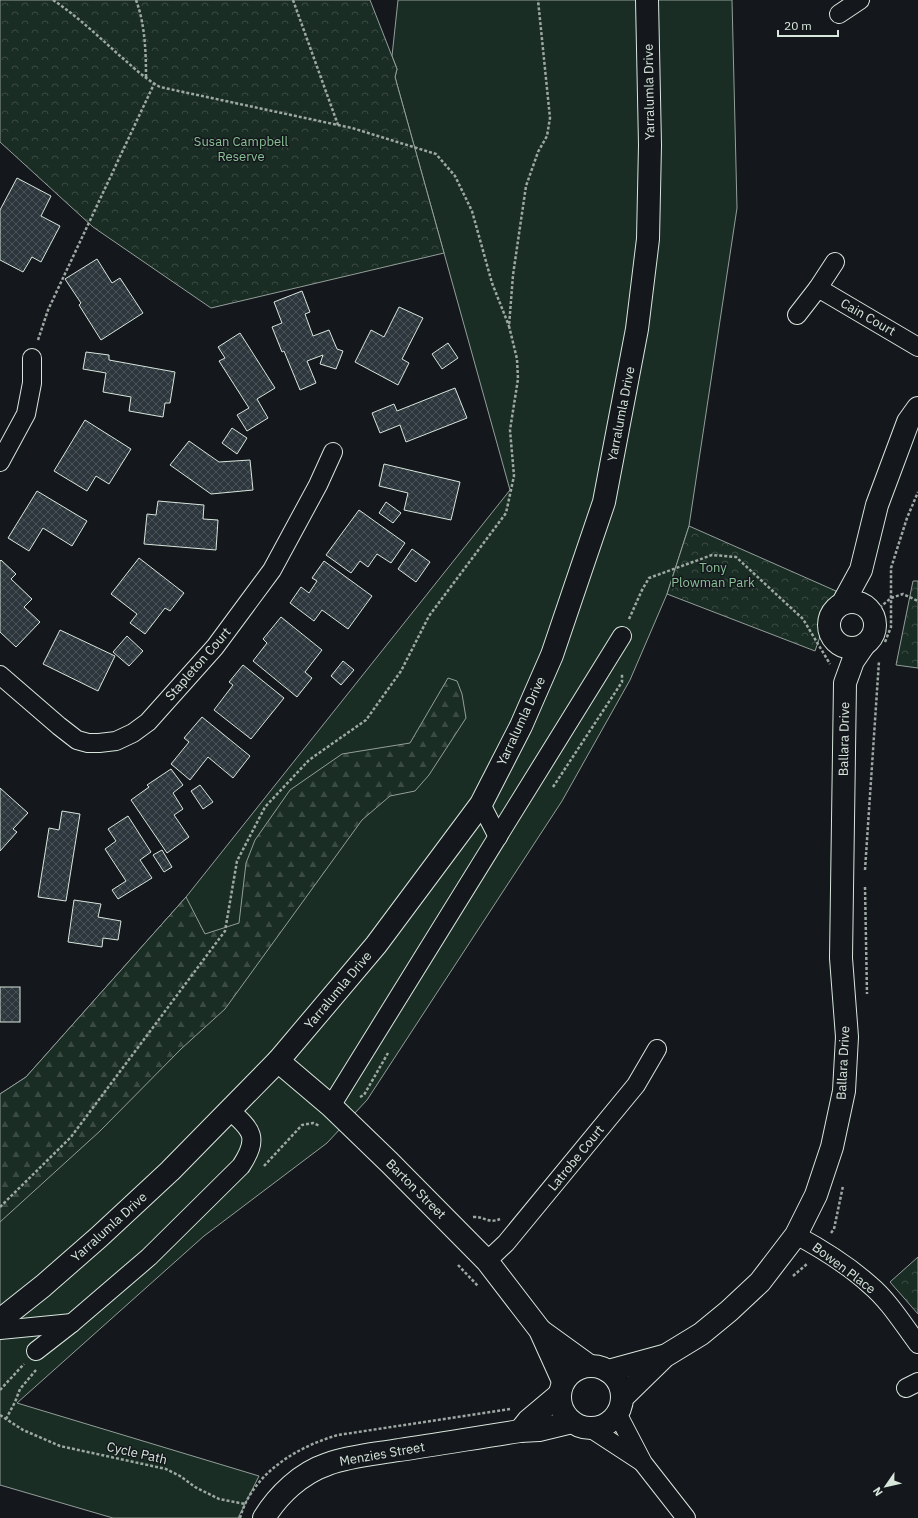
<svg xmlns="http://www.w3.org/2000/svg" width="918" height="1518" font-family="'IBM Plex Sans',sans-serif">
<style>
.grass{fill:#1a2d24;stroke:#939e99}
.forest{fill:url(#forest-firs);stroke:#939e99}
.park{fill:url(#park-crowns);stroke:#939e99}
.building{fill:url(#building-cross-hatch);stroke:#d8e6dc}
.lines{fill:none;stroke-linecap:round;stroke-linejoin:round}
.street-casing{stroke:#d8e6dc;stroke-width:20}
.secondary-casing{stroke:#d8e6dc;stroke-width:24}
.path{stroke:#9da8a2;stroke-width:2.5;stroke-dasharray:3 2;stroke-linecap:butt}
.street{stroke:#14181c;stroke-width:18}
.secondary{stroke:#14181c;stroke-width:22}
.labels{text-anchor:middle;dominant-baseline:central;stroke-width:3;stroke-linejoin:round;paint-order:stroke}
.street-label{font-size:13px;fill:#d8e6dc;stroke:#14181c}
.park-label{font-size:13px;fill:#8ac095;stroke:#14181c}
</style>
<defs>
<pattern id="forest-firs" width="22" height="20" patternUnits="userSpaceOnUse"><rect width="22" height="20" fill="#1a2d24"/><path d="M5 1l3.5 6h-7zM16 11l3.5 6h-7z" fill="#3b4b43"/></pattern>
<pattern id="park-crowns" width="20" height="18" patternUnits="userSpaceOnUse"><rect width="20" height="18" fill="#1a2d24"/><path d="M2 6a3 3 0 1 1 6 0M12 15a3 3 0 1 1 6 0" fill="none" stroke="#3b4b43"/></pattern>
<pattern id="building-cross-hatch" width="8" height="8" patternUnits="userSpaceOnUse"><rect width="8" height="8" fill="#2c363c"/><path d="M0 0l8 8M0 8l8-8" fill="none" stroke="#4a5358"/></pattern>
</defs>
<rect width="100%" height="100%" fill="#14181c"/>
<!-- grass -->
<path class="grass" d="M398,0h334l5,208 -48,318 -22,68 -37,86 -68,121 -195,299 -40,43 -123,93 -187,167 242,73 -21,42h-125l-113,-33v-391l26,-17 160,-180 324,-407 -115,-413 2,-8 -5,-13z"/>
<!-- forest -->
<path class="forest" d="M448,678l9,3 5,13 4,24 -37,57 -14,16 -25,5 -28,24 -137,189 -44,40 -81,82 -100,91v-128l26,-17 160,-180 19,37 34,-11 7,-60 9,-23 35,-50 52,-36 68,-11z"/>
<!-- park -->
<g class="park">
<path d="M0,0h370l27,69 -2,8 49,176 -233,55 -118,-81 -93,-85z"/>
<path d="M689,526l147,65 -21,60 -148,-57z"/>
<path d="M913,581h5v87l-22,-3z"/>
<path d="M918,1257v57l-28,-32z"/>
</g>
<!-- building -->
<g class="building">
<path d="M17,178l34,18 -10,20 19,10 -19,36 -9,-5 -9,15 -23,-12v-50z"/>
<path d="M97,259l15,24 8,-5 23,35 -42,27 -22,-35 2,-2 -16,-24z"/>
<path d="M302,291l8,21 -5,2 8,22 16,-6 8,19 6,2 -7,18 -16,-5 3,-9 -16,6 9,22 -16,7 -16,-39 -2,1 -10,-25 10,-4 -8,-21z"/>
<path d="M399,307l24,11 -21,41 7,4 -11,22 -43,-23 16,-32 13,7z"/>
<path d="M240,333l35,55 -18,11 11,19 -21,13 -10,-16 12,-7 -30,-47 6,-3 -7,-11z"/>
<path d="M448,343l10,15 -16,11 -10,-15z"/>
<path d="M86,352l23,3v5l66,12 -5,31h-5l-2,14 -34,-6 2,-14 -28,-5 3,-19 -23,-4z"/>
<path d="M455,388l12,30 -61,24 -6,-17 -20,8 -8,-20 22,-9 3,7z"/>
<path d="M85,420l46,29 -22,35 -13,-8 -9,15 -33,-20z"/>
<path d="M232,428l15,10 -10,16 -15,-11z"/>
<path d="M189,441l30,21 31,-2 3,30 -42,4 -41,-29z"/>
<path d="M384,464l76,18 -9,38 -47,-10 4,-17 -29,-7z"/>
<path d="M37,491l50,30 -15,25 -29,-18 -14,23 -21,-13z"/>
<path d="M158,501l46,4 -1,14 15,1 -2,30 -72,-6 3,-30 9,1z"/>
<path d="M386,502l15,11 -8,10 -14,-10z"/>
<path d="M359,510l46,33 -14,20 -14,-9 -9,13 -8,-6 -9,12 -25,-18z"/>
<path d="M412,549l18,13 -14,20 -18,-13z"/>
<path d="M139,558l45,35 -14,18 -5,-3 -20,26 -15,-11 7,-9 -26,-20z"/>
<path d="M1,560l15,14 -5,5 21,20 -8,8 16,15 -24,25 -16,-15v-71z"/>
<path d="M324,561l48,35 -24,33 -26,-19 -8,11 -24,-18 11,-16 8,6 8,-12 -5,-3z"/>
<path d="M281,617l41,33 -17,22 7,6 -15,19 -44,-36 14,-18 -4,-4z"/>
<path d="M60,630l55,26 -17,35 -55,-27z"/>
<path d="M127,636l16,15 -14,15 -16,-14z"/>
<path d="M343,661l11,9 -13,15 -10,-9z"/>
<path d="M243,665l41,33 -33,41 -37,-29 19,-25 -4,-3z"/>
<path d="M202,717l48,39 -17,22 -25,-21 -18,23 -19,-16 18,-22 -5,-4z"/>
<path d="M171,769l12,16 -10,8 10,16 -9,6 15,22 -22,16 -36,-53 18,-13 -2,-2z"/>
<path d="M200,785l13,17 -10,7 -12,-18z"/>
<path d="M0,788l28,25 -15,16 4,3 -17,19z"/>
<path d="M62,811l18,3 -14,87 -28,-4 11,-69 10,2z"/>
<path d="M128,816l23,36 -11,8 12,18 -34,21 -6,-9 14,-9 -21,-32 11,-8 -8,-12z"/>
<path d="M162,850l10,17 -8,5 -11,-17z"/>
<path d="M74,900l27,4 -3,13 23,4 -3,19 -15,-2 -1,9 -34,-5z"/>
<rect x="0" y="987" width="20" height="35"/>
</g>
<g class="lines">
<!-- street casing -->
<g class="street-casing">
<g id="street">
<path d="M839,14l21,-14"/>
<path d="M818,288l17,-26"/>
<path d="M797,315l21,-27 100,59"/>
<path d="M0,462l26,-48 6,-31v-25"/>
<path d="M0,675l59,51 18,14 11,3h11l17,-2 17,-8 15,-11 67,-75 57,-77 46,-85 15,-33"/>
<path d="M481,804l17,33"/>
<path d="M331,1106l291,-470"/>
<path d="M796,1235c26,14 52,30 74,50 19,16 33,39 48,59"/>
<path d="M487,1261l19,-18 130,-158 21,-36"/>
<path d="M0,1330l72,-7"/>
<path d="M36,1351l36,-28 77,-66 92,-91c18,-28 12,-36 -12,-56"/>
<path d="M906,1388l12,-6"/>
<path d="M617,1413l26,50 43,55"/>
<path d="M590,1428l52,34"/>
</g>
</g>
<!-- secondary casing -->
<g class="secondary-casing">
<g id="secondary">
<circle cx="852" cy="625" r="23"/>
<path d="M843,603l18,-33 16,-65 31,-83 10,-14"/>
<path d="M278,1061l53,45 59,57 97,98 53,69 23,51"/>
<path d="M0,1320l43,-34 56,-49 71,-66 108,-110 98,-116 105,-141 40,-78 31,-71 52,-153 33,-173 11,-90 2,-94 -3,-145"/>
<path d="M541,1331l47,34"/>
<circle cx="591" cy="1397" r="31"/>
<path d="M608,1371l55,-15"/>
<path d="M622,1398l43,-42 36,-22 28,-23 31,-29 36,-47 20,-40 16,-48 12,-56 3,-54 -6,-79 4,-275 8,-22 11,-16"/>
<path d="M520,1431l8,-10 32,-27"/>
<path d="M264,1518c14,-23 37,-45 64,-54 22,-8 48,-10 71,-14 41,-6 81,-13 121,-19l19,-1 33,-8"/>
</g>
</g>
<!-- path -->
<g class="path">
<path d="M53,0c24,16 45,36 66,55 13,11 26,24 41,32l192,41 84,26 19,22 17,35 20,72 17,43"/>
<path d="M136,0c9,24 10,52 10,77"/>
<path d="M293,0l45,125"/>
<path d="M38,340l10,-30 106,-226"/>
<path d="M872,614l19,-16 12,-4 15,7"/>
<path d="M629,619l13,-29 7,-12 63,-23 24,2 67,62 27,45"/>
<path d="M885,642l6,-15v-59l16,-50 11,-26"/>
<path d="M553,787l69,-105v-9"/>
<path d="M865,870l14,-209"/>
<path d="M865,887l2,107"/>
<path d="M360,1097l4,-2 24,-42"/>
<path d="M264,1166l38,-41 11,-2 7,3"/>
<path d="M0,1207l71,-70 154,-206 12,-70 28,-54 44,-47 57,-40 35,-49 28,-55 77,-103 8,-37 -4,-46 8,-51 -1,-20 -8,-33 4,-51 13,-89 12,-34 9,-16 3,-18 -12,-118"/>
<path d="M473,1217c11,-1 15,7 27,2"/>
<path d="M831,1233l3,-4 9,-43"/>
<path d="M458,1265l20,21"/>
<path d="M793,1276l14,-12"/>
<path d="M0,1390l24,-26"/>
<path d="M0,1415l23,15 37,16 106,23 14,7 15,11 24,12 26,5"/>
<path d="M6,1419l9,-17 5,-13 16,-19"/>
<path d="M240,1518c12,-44 56,-71 98,-83l172,-26"/>
</g>
<!-- street -->
<use href="#street" class="street"/>
<!-- secondary -->
<use href="#secondary" class="secondary"/>
</g>
<g class="labels">
<!-- street labels -->
<g class="street-label">
<text transform="translate(649 92) rotate(-91)">Yarralumla Drive</text>
<text transform="translate(868 317) rotate(30)">Cain Court</text>
<text transform="translate(621 414) rotate(-79)">Yarralumla Drive</text>
<text transform="translate(198 664) rotate(-49)">Stapleton Court</text>
<text transform="translate(521 721) rotate(-65)">Yarralumla Drive</text>
<text transform="translate(844 739) rotate(-89)">Ballara Drive</text>
<text transform="translate(338 990) rotate(-50)">Yarralumla Drive</text>
<text transform="translate(843 1063) rotate(-87)">Ballara Drive</text>
<text transform="translate(576 1158) rotate(-51)">Latrobe Court</text>
<text transform="translate(416 1189) rotate(45)">Barton Street</text>
<text transform="translate(109 1227) rotate(-42)">Yarralumla Drive</text>
<text transform="translate(844 1268) rotate(37)">Bowen Place</text>
<text transform="translate(137 1453) rotate(13)">Cycle Path</text>
<text transform="translate(382 1454) rotate(-10)">Menzies Street</text>
</g>
<!-- park labels -->
<g class="park-label">
<text x="241" y="141">Susan Campbell<tspan x="241" dy="15">Reserve</tspan></text>
<text x="713" y="567">Tony<tspan x="713" dy="15">Plowman Park</tspan></text>
</g>
</g>
<!-- north arrow -->
<g transform="translate(886 1486) rotate(236)" stroke="#14181c" stroke-width="3" paint-order="stroke">
<path d="M0-3L7 15L0 10L-7 15Z" fill="#d8e6dc"/>
<text y="-6" font-size="11" font-weight="bold" text-anchor="middle" fill="#d8e6dc">N</text>
</g>
<!-- scale -->
<path d="M778 30v6h60v-6" fill="none" stroke="#d8e6dc" stroke-width="2"/>
<text x="784" y="30" font-size="12" fill="#d8e6dc" stroke="#14181c" stroke-width="3" paint-order="stroke">20 m</text>
</svg>
